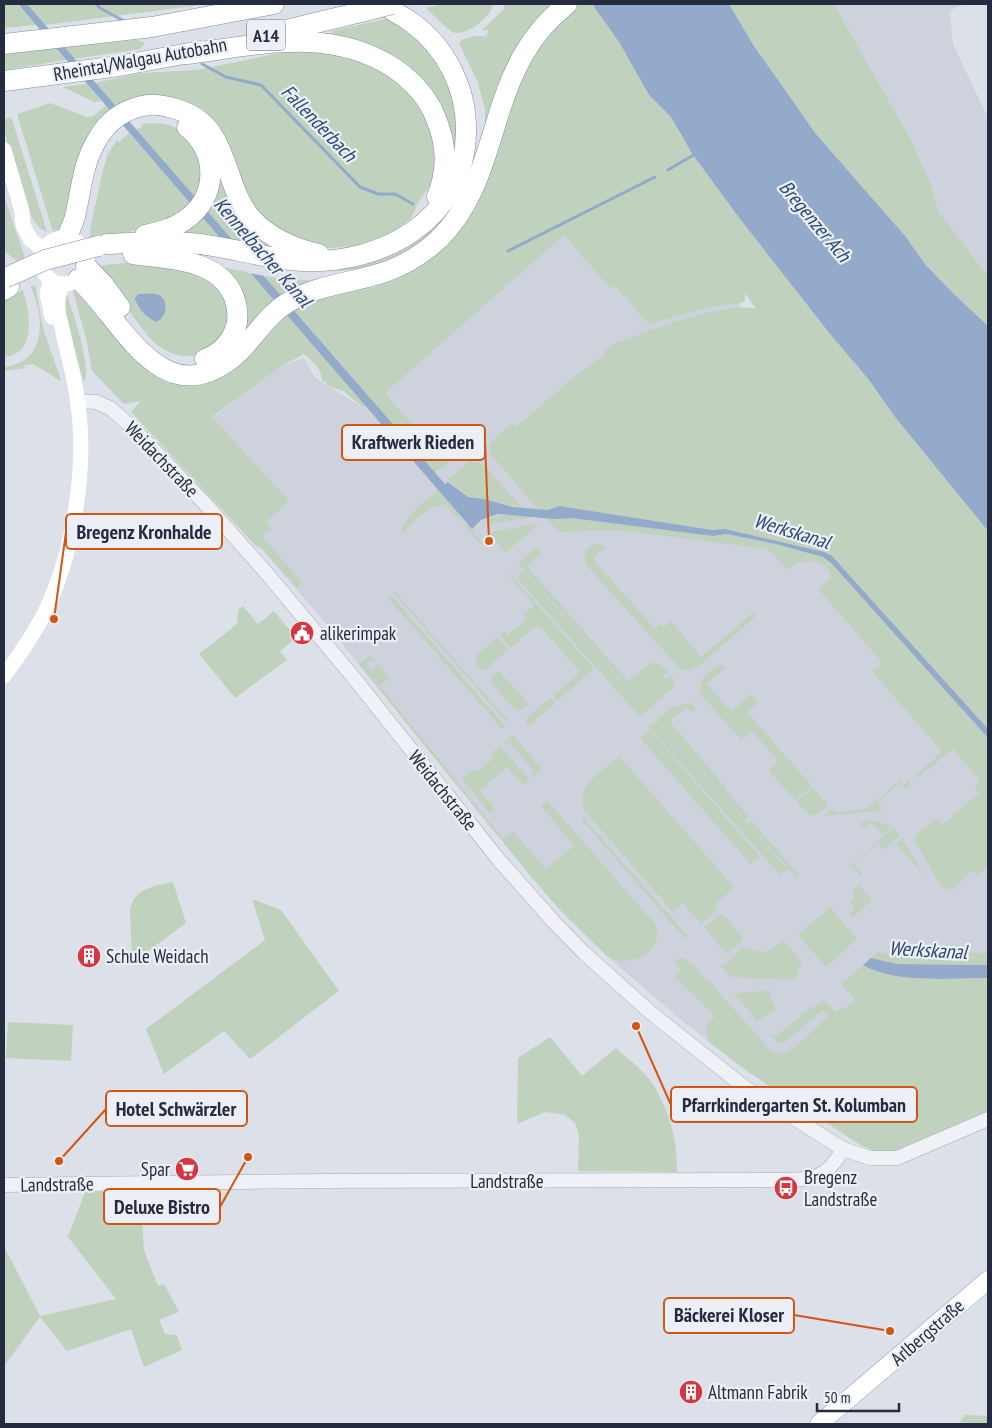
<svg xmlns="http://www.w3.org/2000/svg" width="992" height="1428" font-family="'PT Sans Narrow',sans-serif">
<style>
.built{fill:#ced2dd}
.green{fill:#c0d2bd;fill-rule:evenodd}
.water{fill:#94aacb}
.pier{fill:#dce0e8}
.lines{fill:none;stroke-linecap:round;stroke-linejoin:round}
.stream{stroke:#94aacb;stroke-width:3}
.tertiary-casing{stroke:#a5aab5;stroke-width:15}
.primary-casing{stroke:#9ba3b4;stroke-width:19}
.motorway-casing{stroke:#838b9f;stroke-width:21}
.tertiary{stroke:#eff1f6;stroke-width:14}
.secondary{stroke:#fff;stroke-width:15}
.primary{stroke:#fff;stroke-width:18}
.motorway{stroke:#fff;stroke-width:20}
.motorway-bridge-casing{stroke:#838b9f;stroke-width:21;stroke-linecap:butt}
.motorway-bridge{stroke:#fff;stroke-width:20}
.labels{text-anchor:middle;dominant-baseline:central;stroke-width:4.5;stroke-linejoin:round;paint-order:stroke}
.shield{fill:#eceff5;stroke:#616676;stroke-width:1}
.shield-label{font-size:18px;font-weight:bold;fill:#252c3f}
.street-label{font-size:19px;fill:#252c3f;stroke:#eceff5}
.poi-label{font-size:19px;fill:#252c3f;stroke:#eceff5;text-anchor:start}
.water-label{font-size:20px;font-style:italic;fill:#2c4775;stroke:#eceff5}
.leader{fill:none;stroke:#d45411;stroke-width:2}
.callout-dot{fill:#d45411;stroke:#eceff5;stroke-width:2}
.callout{fill:#eceff5;stroke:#d45411;stroke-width:2}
.callout-label{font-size:20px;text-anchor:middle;font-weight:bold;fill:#252c3f}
</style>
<rect width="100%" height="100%" fill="#dce0e8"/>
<!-- built -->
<g class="built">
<path d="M834,4h129l-13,7 3,33 35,74v158l-50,-65 -6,-25 -22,-48z"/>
<path d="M563,233l176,69 1,6 248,401v244l-13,-1 -54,11 1,15 -111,136 -70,-47 -66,-52 -68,-59 -44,-43 -31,-35 -211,-260 -60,-70 -5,-2 -44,-128 70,-52 22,-8 10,19 50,31z"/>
</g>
<!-- green -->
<g class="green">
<path d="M4,4h13l19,21 -32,3z"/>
<path d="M27,4h182l-164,21z"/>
<path d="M443,4h50c0,12 -29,34 -41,28 -5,-3 -20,-18 -26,-24z"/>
<path d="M505,4h50l-70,121v-16l-7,-26 -19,-40c6,-7 18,-7 27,-7l3,-6h-7l22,-21z"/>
<path d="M579,4h13l27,38 30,53 22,22 22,38 47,64 90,115 39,46 26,37 93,114v198l-156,-173 -8,-4 -20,-5 -79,-18 -13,1 -153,-24 -11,4 -10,-1 -46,-53 -3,-11 2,-3 20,-18 5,3 65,-56 24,-16 -1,-6c30,-14 122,-49 152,-40l-11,-16v7l-3,3 -32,4 -61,17 -34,-38 -4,3 -47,-54 -179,158 53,61 15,-13 7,-3 4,3 2,4 -1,3 -22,20 -9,4 -141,-162 36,-15 45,-8 23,-8 27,-15 29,-25 18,-24 14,-27 45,-134 39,-42z"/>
<path d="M729,4h105l76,134 22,48 6,25 50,65v50l-35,-33 -28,-29 -19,-27 -90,-103 -62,-88z"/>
<path d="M412,12c92,65 80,204 -24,248 -36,15 -76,13 -113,5l-1,-2h3c36,4 71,8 105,-4 75,-28 112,-122 74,-193 -12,-21 -29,-38 -48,-53z"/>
<path d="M395,17l26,21 35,58 2,64 -20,-52 -107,-74 1,-3 3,-1z"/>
<path d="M137,40l8,3 -5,6 -66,10 -11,-12z"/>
<path d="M56,48l10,12 -62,10v-16z"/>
<path d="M305,48h9l70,21 35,31 20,50 -7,34 -13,17 -8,17 -10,9 -16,9 -28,10 -26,2 -32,-6 -45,-30 -47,-91 -90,-13 -23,-25 48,-10 54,-3z"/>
<path d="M87,84l14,17 -7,1 -31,-15z"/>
<path d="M50,103l37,14 6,-1 13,-10 5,6 -49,116 -9,4 -36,-118z"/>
<path d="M147,111c33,-3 60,17 70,48 4,13 6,27 13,40 11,22 27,36 48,49l-1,3h-3v-2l-40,-7 -28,-31c4,-6 10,-14 10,-22 4,-34 -12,-69 -50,-76 -14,-2 -23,3 -34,3z"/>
<path d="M9,117l3,2 35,113c-7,-3 -11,-7 -14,-13 -10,-18 -29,-78 -29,-98z"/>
<path d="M150,123c35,0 37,14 54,40l-8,36 -61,-69 8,-4 -1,-2z"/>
<path d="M129,133l63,71 -4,4 -34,19 -64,12v-10l14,-63 4,-12 9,-14 2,2z"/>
<path d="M4,196l21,62 -8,3 -13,-10z"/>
<path d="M202,216l21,24 -46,-7z"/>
<path d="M131,262l65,8 32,27 1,33 -32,26c-37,4 -51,-23 -71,-49l1,-8 -4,-5 -6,-9 -9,-4 -10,-15zM141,294h14l-3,26 -16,-16z"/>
<path d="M216,266l36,7 23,27 -23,26 -51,42 -39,-5 -28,-27 28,25 31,6 48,-39z"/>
<path d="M263,276l16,2v-1l42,5 -27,9 -2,-2 -12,7z"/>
<path d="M35,285l8,43 18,52h-2l-26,-16 -9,1 1,3 -21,3v-4c43,-5 41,-49 27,-80z"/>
<path d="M72,288l99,90 116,-64 79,92 -2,2 -21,-17 -12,-4 -9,-7c-1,-12 -9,-19 -18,-26l-22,12 -70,51 77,84 -24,22h2l5,5 -10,8 40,47 -5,5 -36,-40 -5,-2 -125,-134 10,-11 -17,3 -32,-33 -5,-29z"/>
<path d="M23,290c7,23 14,64 -19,67v-58z"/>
<path d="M65,291c7,16 27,78 19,91l-20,-65z"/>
<path d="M471,461l9,2 6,5 36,39 -9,-1 -28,-7 -17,-3 -20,-16 20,-18z"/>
<path d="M438,490l22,26 -1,1 7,9 2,-1 15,18 -2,1 -36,-40c-18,1 -32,20 -44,31 0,-16 25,-35 37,-45z"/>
<path d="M505,515l26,2v1l-44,6 -2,-2c6,-6 12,-6 20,-7z"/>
<path d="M546,518h25l142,18 13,-2 50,10 39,10 13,6 160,178v129l-10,9 -6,-6 -19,19h-7l-8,-8 -23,-40v-4l21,-19 6,7 37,-32 -5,-7 6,-6 -27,-31 -34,28 -4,-2 27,-23 -70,-81 10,-9 -64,-73 13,-12v-5l-12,-11 -18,1 -14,7 -19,-20 -152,-19 -54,2 -5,-2z"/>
<path d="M536,524l2,1 -33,28 -15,-21z"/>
<path d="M597,544l9,2 -13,13 62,70 6,-5 3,3 7,-6 30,36 54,-46 -1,7 -54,47 -13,6 -7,-2 -94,-104c-4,-11 0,-19 11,-21z"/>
<path d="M537,547l5,6 -15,13 100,114 -2,4 -107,-121z"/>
<path d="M523,570l123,139 -21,-25 27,-22 9,3 6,6 -1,3 -2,-1 -1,4 6,2v-5l6,7 -1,6 -34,30 -124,-140z"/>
<path d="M508,572l86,97 -37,32 -4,-5 27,-24 -42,-48 -27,24 -11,-13 4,-4 4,4 18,-16 -3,-4 11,-10 -27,-32z"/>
<path d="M394,591l113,128v4l-114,-131z"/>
<path d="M390,594l115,132 -3,3 -115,-132z"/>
<path d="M243,606l15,18 16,-13 22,27 -16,13 7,9 -52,38 -36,-44 38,-30 1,-14z"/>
<path d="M497,637l11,13 -23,20h-5l-4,-5v-9z"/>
<path d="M370,655l6,7 -2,1 -3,-4 -5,5 7,7 4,-4 -2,-3 2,-1 13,15 -12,9 -19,-23z"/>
<path d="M720,665l5,3 -18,16 24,28 20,-18 7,8 -11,10 65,74 -17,14 -27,-30 10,-9 -26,-30 -11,9 -40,-45c-5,-14 8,-25 19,-30z"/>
<path d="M499,671l30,33 -9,7h-4l-24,-27 -1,-6z"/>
<path d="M381,687l122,152 10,-8 33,38 28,-23 -33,-40 6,-6 108,124c13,27 -28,46 -48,32l-44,-43 -31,-35 -153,-189z"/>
<path d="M550,698l5,5 -26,23 -3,-3 1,-6z"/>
<path d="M690,703l7,6 -5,4 -6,-6 -16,15 57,67 -1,1 23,27 -4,3 -88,-100 14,-13z"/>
<path d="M656,720l131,149 -6,7 -133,-149z"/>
<path d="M649,730l111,127 -9,8 -111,-127z"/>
<path d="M513,735l29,34 -9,8 -2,-1 4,-4 -26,-30 -4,3 -2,-2z"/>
<path d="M500,746l30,34 -7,5 -16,-18 -27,24 15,18 -5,4 -28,-34 12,-10 3,3 17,-14 -3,-5z"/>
<path d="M619,756l115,131 -19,18 3,4 -17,15 -18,-21 -10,9 -89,-102c-10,-24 20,-40 35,-54z"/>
<path d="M900,780l3,5 6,-5 2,4 -6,5 -6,-5 -21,18 4,6 -1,3 -58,5 9,-7 4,4 32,-5z"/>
<path d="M813,788l15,17 -12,11 -9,-3 -11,-11z"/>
<path d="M582,816l106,120 -3,3 -104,-120z"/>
<path d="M751,820l48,55 -3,2 -48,-54z"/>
<path d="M867,821h11l13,6 -8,7 -12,-12 -7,6 -5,-5z"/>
<path d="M893,828l7,7 -17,15 -5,-7 -24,21 8,10 -2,2 -9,-11z"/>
<path d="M902,838l22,37 -28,-31z"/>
<path d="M173,882l13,41 -54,40 -2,-53c4,-22 24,-24 43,-28z"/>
<path d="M859,884l13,16 -20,18 -3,-4 6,-5 -5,-7 6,-6 -4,-5z"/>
<path d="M252,899l29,11 58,81 -89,68 -26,-28 -60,43 -18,-45 119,-89z"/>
<path d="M830,907l27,32 -31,28 -28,-32z"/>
<path d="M722,913l22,26 -17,15 -23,-26z"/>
<path d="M783,940l20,23 -5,7 -3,10 -65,-3 -9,-10 23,-20c5,1 8,3 12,4 11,4 19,-5 27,-11z"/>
<path d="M925,949l63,4v12l-91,-1 -26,-6 8,-7 4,3 8,-1 14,5 7,-2z"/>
<path d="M682,957c12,5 18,19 29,26l58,66c9,6 16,5 25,-1l35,-32 -6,-6 -39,33h-6l-7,-7v-3l6,3 35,-30 2,2 9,-8 12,12 5,-4 3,2 12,-10 -14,-16 22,-19c34,19 87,13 125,13v138c-24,9 -85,38 -108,36 -14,-2 -32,-15 -44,-23 -44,-27 -87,-56 -128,-88l-1,-15 8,-10 -41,-40 7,-5 -8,-9z"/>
<path d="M769,990l2,10 5,10 -19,11 -23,-27z"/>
<path d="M8,1022l65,3 -2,36 -65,-3z"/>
<path d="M550,1037l32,39 34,-28c11,10 28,23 36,35 17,26 26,59 25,89l-99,-1 1,-36 -4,-12 -10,-8 -20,-3 -28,12 1,-66z"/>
<path d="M140,1191l4,60 14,35 6,-2 15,28 -20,8 6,14 12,1 5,15 -38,17 -13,-38 -64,22 -27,-34 -36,49v-120l36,70 76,-17 -48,-62 17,-45z"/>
<path d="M965,1415l23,1v8l-28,-2z"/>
</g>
<!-- water -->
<g class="water">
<path d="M18,4h9l418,480 3,-2 20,15 16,2 29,8 35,3 11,-4 153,24 13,-1 99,23 8,4 156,173v9l-156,-174 -9,-7 -47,-13 -50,-10 -13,2 -142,-18 -16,1 -58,-5 -16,6 -9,9z"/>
<path d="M592,4h137l25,42 62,88 90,103 19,27 28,29 35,33v205l-93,-114 -26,-37 -39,-46 -90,-115 -47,-64 -22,-38 -22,-22 -30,-53z"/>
<path d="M138,294c5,0 13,-1 17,0 15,2 13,24 1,28 -9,-4 -20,-15 -21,-24z"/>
<path d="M871,958l26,6 91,1v13c-38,0 -92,6 -125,-13z"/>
</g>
<!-- pier -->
<path class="pier" d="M219,239l18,4 29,33 -18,-3z"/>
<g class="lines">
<!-- stream -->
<g class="stream">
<path d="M96,4l4,4 24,13"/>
<path d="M202,64l24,13 35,8 99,102 18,7h17l18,10"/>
<path d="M668,170l27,-16"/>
<path d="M508,251l147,-74"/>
</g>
<!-- tertiary casing -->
<g class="tertiary-casing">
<g id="tertiary">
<path d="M78,401l18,1 14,6 26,23 73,77 60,68 85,102 145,182 54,61 31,32 66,59 93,74 100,63 27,9h27l91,-39"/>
<path d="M4,1185l318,-4 455,-1c33,-1 48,2 66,-31"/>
</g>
</g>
<!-- primary casing -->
<g class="primary-casing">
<path id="primary" d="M819,1424l169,-144"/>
</g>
<!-- motorway casing -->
<g class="motorway-casing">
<g id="motorway">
<path d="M274,33l95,-23"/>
<path d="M4,44l148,-17 122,-23"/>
<path d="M187,54c71,-9 142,-28 207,14 17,12 33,28 41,48 12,28 13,53 2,81"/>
<path d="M4,81l115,-15 81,-15"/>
<path d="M145,235c13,-3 28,-6 40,-15 34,-23 33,-69 2,-93"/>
<path d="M67,238c2,-7 6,-14 8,-21 6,-26 8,-55 22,-77 11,-20 29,-32 51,-35 12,-1 23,2 34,6 49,18 40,74 70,108 17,18 42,30 67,35"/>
<path d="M107,244c28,-1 55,-4 83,-1 38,3 74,16 112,18 79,4 163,-41 164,-129 1,-43 -20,-85 -55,-110 -10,-7 -20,-12 -29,-18"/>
<path d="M133,254c34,5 86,4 101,43 3,8 4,17 3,26 -4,17 -16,30 -32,36"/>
<path d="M86,266l17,18 17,23"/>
<path d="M78,279c43,38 81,135 153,80 21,-16 33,-42 56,-56 31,-19 67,-20 101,-32 18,-7 36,-18 51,-32 52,-51 50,-127 86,-187 11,-19 26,-35 42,-48"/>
<path d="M4,290l5,-3"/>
</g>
</g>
<!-- tertiary -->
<use href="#tertiary" class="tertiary"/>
<!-- secondary -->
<g class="secondary">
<path d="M4,150l18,61 1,14 7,14 13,11"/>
<circle cx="64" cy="261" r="23"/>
<path d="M51,280l-4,13 5,24"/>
<path d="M4,676c14,-19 28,-39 39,-60 31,-61 45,-151 34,-218 -3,-24 -10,-46 -15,-70 -2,-8 -5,-17 -4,-26 0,-7 2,-12 5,-18"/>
</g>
<!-- primary -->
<use href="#primary" class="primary"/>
<!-- motorway -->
<use href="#motorway" class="motorway"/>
<!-- motorway-bridge casing -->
<g class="motorway-bridge-casing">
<g id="motorway-bridge">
<path d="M369,10l23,-6"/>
<path d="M5,278l40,-18 53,-14"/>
</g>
</g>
<!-- motorway-bridge -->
<use href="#motorway-bridge" class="motorway-bridge"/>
</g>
<!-- icons -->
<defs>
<g id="civic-disc" transform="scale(1.25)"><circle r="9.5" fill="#d73641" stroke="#eceff5"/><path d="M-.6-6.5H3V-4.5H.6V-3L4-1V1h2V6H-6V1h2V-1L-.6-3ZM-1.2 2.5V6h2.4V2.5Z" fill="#fff"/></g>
<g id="building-disc" transform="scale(1.25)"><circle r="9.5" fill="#d73641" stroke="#eceff5"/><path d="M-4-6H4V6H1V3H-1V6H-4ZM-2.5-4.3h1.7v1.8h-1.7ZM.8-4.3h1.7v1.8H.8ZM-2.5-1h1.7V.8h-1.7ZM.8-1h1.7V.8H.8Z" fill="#fff"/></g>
<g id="supermarket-disc" transform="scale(1.25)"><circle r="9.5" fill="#d73641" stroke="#eceff5"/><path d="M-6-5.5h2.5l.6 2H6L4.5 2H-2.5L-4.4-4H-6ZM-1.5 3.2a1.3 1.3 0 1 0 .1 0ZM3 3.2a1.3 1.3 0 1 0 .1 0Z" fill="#fff"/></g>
<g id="bus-disc" transform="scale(1.25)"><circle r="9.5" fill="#d73641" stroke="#eceff5"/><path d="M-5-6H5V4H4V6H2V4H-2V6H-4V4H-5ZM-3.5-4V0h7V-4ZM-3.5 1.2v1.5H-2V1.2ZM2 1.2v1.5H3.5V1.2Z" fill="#fff"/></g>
</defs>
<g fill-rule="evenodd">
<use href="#civic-disc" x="302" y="633"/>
<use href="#building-disc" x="89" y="956"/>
<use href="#supermarket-disc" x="187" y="1169"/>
<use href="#bus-disc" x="786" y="1188"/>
<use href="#building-disc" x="691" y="1392"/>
</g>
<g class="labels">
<!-- shield labels -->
<rect class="shield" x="247" y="19.5" width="38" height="31" rx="4"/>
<g class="shield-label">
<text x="266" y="35">A14</text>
</g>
<!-- street labels -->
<g class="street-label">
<text transform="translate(140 59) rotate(-10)">Rheintal/Walgau Autobahn</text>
<text transform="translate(162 459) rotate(46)">Weidachstraße</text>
<text transform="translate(443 790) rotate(51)">Weidachstraße</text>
<text x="507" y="1181">Landstraße</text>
<text transform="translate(57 1184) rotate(-1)">Landstraße</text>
<text transform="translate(927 1332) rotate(-41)">Arlbergstraße</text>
</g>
<!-- poi labels -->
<g class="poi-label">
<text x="320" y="633">alikerimpak</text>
<text x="106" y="956">Schule Weidach</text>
<text x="170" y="1169" text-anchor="end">Spar</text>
<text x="804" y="1177">Bregenz<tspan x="804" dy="22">Landstraße</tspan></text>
<text x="708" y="1392">Altmann Fabrik</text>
</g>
<!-- water labels -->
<g class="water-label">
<text transform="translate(319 123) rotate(46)">Fallenderbach</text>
<text transform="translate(815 221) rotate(50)">Bregenzer Ach</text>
<text transform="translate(263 252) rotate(49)">Kennelbacher Kanal</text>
<text transform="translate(792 531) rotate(17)">Werkskanal</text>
<text transform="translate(928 950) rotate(3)">Werkskanal</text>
</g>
</g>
<!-- callouts -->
<path class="leader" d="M489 541L485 442M54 619L66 532M636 1026L671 1105M59 1161L106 1109M248 1157L220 1207M890 1331L794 1315"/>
<g class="callout-dot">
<circle cx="489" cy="541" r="5"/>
<circle cx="54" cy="619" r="5"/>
<circle cx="636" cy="1026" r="5"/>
<circle cx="59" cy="1161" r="5"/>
<circle cx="248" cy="1157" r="5"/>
<circle cx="890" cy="1331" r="5"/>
</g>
<g class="callout">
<rect x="342" y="425" width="143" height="35" rx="5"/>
<rect x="66" y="514" width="156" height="35" rx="5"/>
<rect x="671" y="1087" width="246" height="35" rx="5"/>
<rect x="106" y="1091" width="141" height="35" rx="5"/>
<rect x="104" y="1189" width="116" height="35" rx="5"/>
<rect x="664" y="1298" width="130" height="35" rx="5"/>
</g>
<g class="callout-label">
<text x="413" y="449">Kraftwerk Rieden</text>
<text x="144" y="539">Bregenz Kronhalde</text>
<text x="794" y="1112">Pfarrkindergarten St. Kolumban</text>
<text x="176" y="1116">Hotel Schwärzler</text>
<text x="162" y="1214">Deluxe Bistro</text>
<text x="729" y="1322">Bäckerei Kloser</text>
</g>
<!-- border -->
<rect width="992" height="1428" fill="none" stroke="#252c3f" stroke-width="10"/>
<!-- scale -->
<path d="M817 1403v8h82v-8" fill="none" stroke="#252c3f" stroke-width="2.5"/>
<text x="824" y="1403" font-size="15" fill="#252c3f" stroke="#eceff5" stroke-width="4" paint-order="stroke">50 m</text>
</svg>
